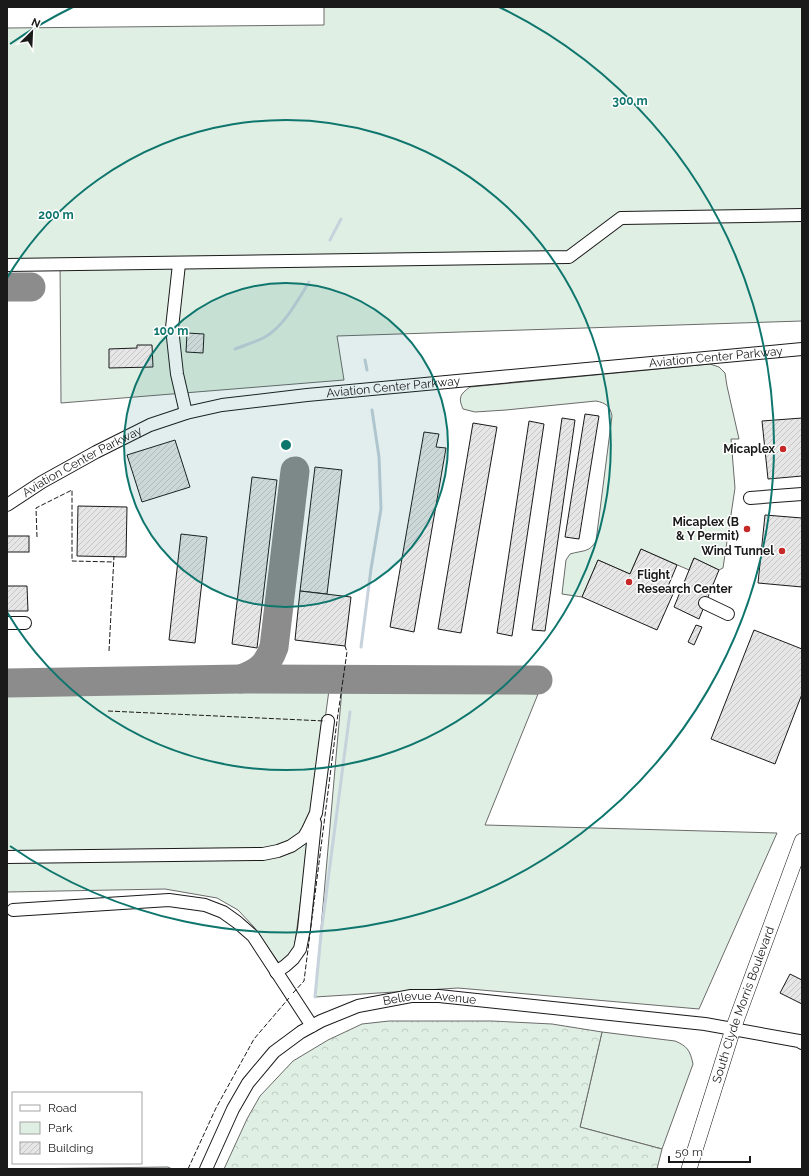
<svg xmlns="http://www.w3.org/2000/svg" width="809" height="1176" font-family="Raleway,sans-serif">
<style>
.green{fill:#e0efe3;stroke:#6a6a6a}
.forest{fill:url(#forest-crowns);stroke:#6a6a6a}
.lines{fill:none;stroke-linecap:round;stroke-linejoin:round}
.stream{stroke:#c6d2dc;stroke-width:3}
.taxiway{stroke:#8c8c8c;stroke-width:29}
.building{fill:url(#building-hatch);stroke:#1a1a1a}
.minor-casing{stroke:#1a1a1a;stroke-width:14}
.major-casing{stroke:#1a1a1a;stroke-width:16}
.minor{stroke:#fff;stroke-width:12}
.major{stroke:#fff;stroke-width:15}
.fence{stroke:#1a1a1a;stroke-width:1;stroke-dasharray:5 2;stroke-linecap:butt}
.ring{fill:none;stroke:#0f766e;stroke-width:2}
.poi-dot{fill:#c62828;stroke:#fff;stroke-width:1.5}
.labels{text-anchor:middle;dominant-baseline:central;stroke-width:3;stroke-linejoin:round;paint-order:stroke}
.street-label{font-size:12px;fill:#1a1a1a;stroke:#fff}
.poi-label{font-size:12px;font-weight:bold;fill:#1a1a1a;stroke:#fff;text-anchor:end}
.centre{fill:#0f766e;stroke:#fff;stroke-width:2}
.ring-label{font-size:12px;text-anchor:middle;font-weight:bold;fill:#0f766e;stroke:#fff;stroke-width:3;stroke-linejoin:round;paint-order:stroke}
</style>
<defs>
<pattern id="forest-crowns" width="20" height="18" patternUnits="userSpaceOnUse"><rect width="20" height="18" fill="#e0efe3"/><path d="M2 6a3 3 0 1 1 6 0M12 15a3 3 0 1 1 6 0" fill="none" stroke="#c0ccc2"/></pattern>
<pattern id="building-hatch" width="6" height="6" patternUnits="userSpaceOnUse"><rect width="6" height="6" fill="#e6e6e6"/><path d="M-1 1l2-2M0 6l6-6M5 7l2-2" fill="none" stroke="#c5c5c5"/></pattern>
</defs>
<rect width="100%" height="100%" fill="#fff"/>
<!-- green -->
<g class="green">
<path d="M324,7h478v314l-465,15 7,44 -283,23 -1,-144h-53v-231l317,-3z"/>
<path d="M710,364l9,3 6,6 2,13 12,53h-8l4,49 -12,80 -4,2 -25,-12 -5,12 -48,-21 -11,25 -32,-14 -16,37 -20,-3 4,-34 4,-6c13,-4 19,-1 26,-13l16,-125c-2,-10 -6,-13 -16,-15l-90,9 -31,2 -12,-3c-5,-11 -3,-15 7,-22z"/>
<path d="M342,689l196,5 -53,131 292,8 -78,176 -241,-21 -143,9z"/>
<path d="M329,690l-35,260 -13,16 -27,-39 -16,-17 -21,-12 -52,-9 -158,3v-196z"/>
<path d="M602,1032l73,9c12,5 15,9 18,23l-31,85 -82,-22z"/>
<path d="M168,1167l4,2h-158z"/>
</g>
<!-- forest -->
<path class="forest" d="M389,1021h103l60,3 50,8 -22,95 82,22 -5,20h-433l23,-50 13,-23 33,-35 35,-21 34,-16z"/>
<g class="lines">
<!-- stream -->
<g class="stream">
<path d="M330,240l11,-21"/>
<path d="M235,349c10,-4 21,-7 30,-12 19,-11 33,-37 44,-55"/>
<path d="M365,360l2,10"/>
<path d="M361,647l10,-78 10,-60 -2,-52 -7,-47"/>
<path d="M315,997l6,-63 29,-222"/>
</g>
<!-- taxiway -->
<g class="taxiway">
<path d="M7,287h24"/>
<path d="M241,679c19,-7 26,-13 33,-32l21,-176"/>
<path d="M7,683l234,-4 297,1"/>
</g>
</g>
<!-- building -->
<g class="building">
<path d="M187,333l17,1 -1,19 -17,-1z"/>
<path d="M137,345h15l1,22 -44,1v-19l28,-1z"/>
<path d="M585,414l14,2 -20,123 -14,-2z"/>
<path d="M562,418l13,2 -30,211 -13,-1z"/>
<path d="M802,418v58l-34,3 -6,-58z"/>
<path d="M529,421l15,3 -32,212 -15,-3z"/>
<path d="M473,423l24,4 -36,206 -23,-4z"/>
<path d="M424,432l15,2 -3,13 10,1 -32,184 -24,-5z"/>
<path d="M175,440l15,47 -48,15 -15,-47z"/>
<path d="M315,467l27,3 -15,124 -27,-3z"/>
<path d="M252,477l25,3 -20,168 -25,-4z"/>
<path d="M78,506l49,1 -1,50 -49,-1z"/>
<path d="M765,515l37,3v69l-44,-4z"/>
<path d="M181,534l26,3 -12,106 -26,-3z"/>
<rect x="7" y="536" width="22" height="16"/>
<path d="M641,549l36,16 -11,26 7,3 -16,36 -75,-33 16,-37 32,14z"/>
<path d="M694,558l25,12 -20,49 -25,-12z"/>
<path d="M7,586h20l1,25h-21z"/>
<path d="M300,591l51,6 -6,49 -50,-6z"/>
<path d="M696,625l6,2 -8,18 -6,-3z"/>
<path d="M754,630l48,19v45l-27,70 -64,-25z"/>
<path d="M790,974l12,6v24l-22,-11z"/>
</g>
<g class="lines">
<!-- minor casing -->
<g class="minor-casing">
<g id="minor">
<path d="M179,264l-7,64 5,46 9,39"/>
<path d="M7,265l562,-8 52,-39 181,-3"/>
<path d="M750,498l52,-4"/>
<path id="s1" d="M7,505l35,-23 54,-30 54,-27 36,-12 36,-8 85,-10 495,-46"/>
<path d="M705,603l23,11"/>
<path d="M7,623h18"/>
<path d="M7,857l256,-3 15,-3 13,-5 13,-9 4,-7 8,-17 12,-92"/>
<path d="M13,910l156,-10 36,5 18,7 14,10 16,14 59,90"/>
<path d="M276,972l9,-6 8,-7 7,-10 4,-20 11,-106"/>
<path id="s2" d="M206,1169l27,-60 15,-26 26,-31 27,-20 20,-11 37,-15 53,-10h28l266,28 94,17 3,2"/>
</g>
</g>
<!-- major casing -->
<g class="major-casing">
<g id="major">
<path id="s3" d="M689,1169l44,-140 69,-188"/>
</g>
</g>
<!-- minor -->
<use href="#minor" class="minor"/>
<!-- major -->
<use href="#major" class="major"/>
<!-- fence -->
<g class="fence">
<path d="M37,537l-1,-29 36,-18v71l42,1"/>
<path d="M109,651l5,-95"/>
<path d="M108,711l217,10"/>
<path d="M293,993l11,-12 33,-260 10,-69 -2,-6"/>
<path d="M188,1169l28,-61 38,-69 35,-41"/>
</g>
</g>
<!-- distance rings -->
<circle cx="286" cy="445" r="162" fill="#0f766e" fill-opacity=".12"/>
<g class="ring">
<circle cx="286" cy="445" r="162"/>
<path d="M7 278A325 325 0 1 1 7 612"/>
<path d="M10 44A487 487 0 0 1 73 7M499 7A487 487 0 1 1 10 846"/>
</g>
<!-- markers -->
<g class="poi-dot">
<circle cx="783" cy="449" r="4"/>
<circle cx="747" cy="529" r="4"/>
<circle cx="782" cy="551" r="4"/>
<circle cx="629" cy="582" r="4"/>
</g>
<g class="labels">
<!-- street labels -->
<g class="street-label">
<text stroke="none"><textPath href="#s1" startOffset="735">Aviation Center Parkway</textPath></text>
<text stroke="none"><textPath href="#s1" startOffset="411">Aviation Center Parkway</textPath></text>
<text stroke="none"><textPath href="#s1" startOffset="87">Aviation Center Parkway</textPath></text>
<text stroke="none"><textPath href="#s2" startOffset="305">Bellevue Avenue</textPath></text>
<text stroke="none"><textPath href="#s3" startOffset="173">South Clyde Morris Boulevard</textPath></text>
</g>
<!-- poi labels -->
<g class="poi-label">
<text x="775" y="449">Micaplex</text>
<text x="739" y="522">Micaplex (B<tspan x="739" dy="14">&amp; Y Permit)</tspan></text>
<text x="774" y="551">Wind Tunnel</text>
<text x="637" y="575" text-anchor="start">Flight<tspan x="637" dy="14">Research Center</tspan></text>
</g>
</g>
<circle cx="286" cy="445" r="6" class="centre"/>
<g class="ring-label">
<text x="630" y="105">300 m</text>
<text x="56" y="219">200 m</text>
<text x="171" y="335">100 m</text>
</g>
<!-- border -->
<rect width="809" height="1176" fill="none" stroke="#1a1a1a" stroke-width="16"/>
<!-- legend -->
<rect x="12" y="1092" width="130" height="72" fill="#ffffff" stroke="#a3a3a3"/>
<rect x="20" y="1105" width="20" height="6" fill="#ffffff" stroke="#a3a3a3"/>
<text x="48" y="1112" font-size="12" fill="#1a1a1a">Road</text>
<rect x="20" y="1122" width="20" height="12" fill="#e0efe3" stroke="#a3a3a3"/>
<text x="48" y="1132" font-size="12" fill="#1a1a1a">Park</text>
<rect x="20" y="1142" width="20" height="12" fill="url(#building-hatch)" stroke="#a3a3a3"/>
<text x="48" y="1152" font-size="12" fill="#1a1a1a">Building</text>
<!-- north arrow -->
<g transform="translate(32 32) rotate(24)" stroke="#ffffff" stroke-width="3" paint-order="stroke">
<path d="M0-3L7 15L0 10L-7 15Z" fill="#1a1a1a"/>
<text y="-6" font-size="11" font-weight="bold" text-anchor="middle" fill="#1a1a1a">N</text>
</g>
<!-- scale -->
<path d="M669 1156v6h81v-6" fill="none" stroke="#1a1a1a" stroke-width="2"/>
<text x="675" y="1156" font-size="12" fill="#1a1a1a" stroke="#ffffff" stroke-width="3" paint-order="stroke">50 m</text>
</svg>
